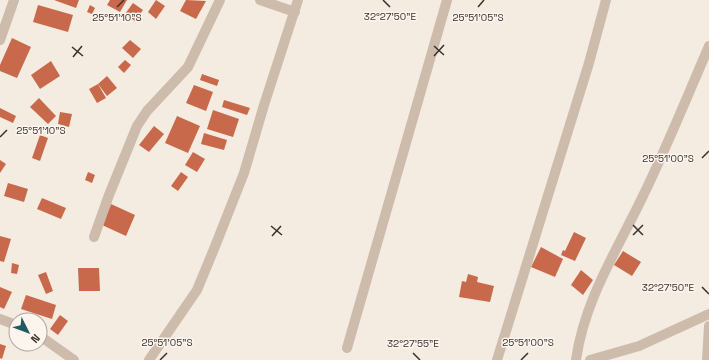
<svg xmlns="http://www.w3.org/2000/svg" width="709" height="360" font-family="'Space Grotesk',sans-serif">
<style>
.building{fill:#c8694b}
.lines{fill:none;stroke-linecap:round;stroke-linejoin:round}
.minor{stroke:#cdbbac;stroke-width:10}
.ticks{fill:none;stroke:#3b302b;stroke-width:1.5}
.ticks-label{font-size:10px;text-anchor:middle;fill:#3b302b;stroke:#fbf5ee;stroke-width:3;stroke-linejoin:round;paint-order:stroke}
</style>
<rect width="100%" height="100%" fill="#f4ebe1"/>
<!-- building -->
<g class="building">
<path d="M54,0h25l-3,8z"/>
<path d="M110,0h17l-7,12 -13,-7z"/>
<path d="M156,0l9,6 -9,13 -8,-7z"/>
<path d="M186,0l20,1 -10,18 -16,-8z"/>
<path d="M133,3l10,7 -8,11 -10,-7z"/>
<path d="M38,5l35,10 -5,17 -35,-10z"/>
<path d="M90,5l5,3 -3,6 -5,-2z"/>
<path d="M12,38l19,9 -14,31 -17,-7v-6z"/>
<path d="M130,40l11,9 -8,9 -11,-10z"/>
<path d="M125,60l6,5 -7,8 -6,-6z"/>
<path d="M51,61l9,15 -20,13 -9,-14z"/>
<path d="M202,74l17,6 -2,6 -17,-6z"/>
<path d="M107,76l10,12 -10,8 -9,-12z"/>
<path d="M98,84l8,14 -9,5 -8,-14z"/>
<path d="M194,85l19,7 -7,19 -20,-8z"/>
<path d="M39,98l17,18 -8,8 -18,-17z"/>
<path d="M224,100l26,8 -3,7 -25,-8z"/>
<path d="M0,108l16,8 -3,7 -13,-6z"/>
<path d="M213,110l26,9 -6,18 -26,-8z"/>
<path d="M60,112l12,2 -3,13 -11,-3z"/>
<path d="M177,116l23,10 -12,27 -23,-10z"/>
<path d="M154,126l10,8 -15,18 -10,-7z"/>
<path d="M204,133l23,7 -3,10 -23,-6z"/>
<path d="M40,135l8,3 -8,23 -8,-3z"/>
<path d="M193,152l12,7 -8,13 -12,-7z"/>
<path d="M0,160l6,4 -6,9z"/>
<path d="M88,172l7,3 -3,8 -7,-3z"/>
<path d="M181,172l7,5 -10,14 -7,-5z"/>
<path d="M8,183l20,6 -4,13 -20,-6z"/>
<path d="M42,198l24,10 -5,11 -24,-10z"/>
<path d="M111,204l24,11 -9,21 -24,-11z"/>
<path d="M574,232l12,6 -11,23 -14,-6 2,-5 2,1z"/>
<path d="M0,236l11,3 -7,23 -4,-1z"/>
<path d="M541,247l22,12 -8,18 -24,-10z"/>
<path d="M623,251l18,11 -9,14 -18,-11z"/>
<path d="M12,263l7,2 -2,9 -6,-1z"/>
<path d="M78,268h21l1,23h-21z"/>
<path d="M581,270l12,10 -10,15 -12,-10z"/>
<path d="M46,272l7,19 -7,3 -8,-19z"/>
<path d="M468,274l10,3 -1,5 17,4 -4,16 -31,-5 3,-16 4,1z"/>
<path d="M0,287l12,5 -8,17 -4,-2z"/>
<path d="M26,295l30,10 -4,14 -31,-10z"/>
<path d="M60,315l8,6 -10,14 -8,-6z"/>
<path d="M0,344l6,2 -4,13 -2,-1z"/>
</g>
<g class="lines">
<!-- minor -->
<g class="minor">
<path d="M260,0l35,12"/>
<path d="M0,40l14,-40"/>
<path d="M94,237l15,-42 28,-69 10,-15 41,-44 32,-67"/>
<path d="M0,319l16,6"/>
<path d="M40,336l34,24"/>
<path d="M347,348l100,-348"/>
<path d="M149,360l48,-70 17,-41 30,-76 20,-68 34,-105"/>
<path d="M497,360l92,-297 17,-63"/>
<path d="M576,360c8,-59 41,-110 66,-162 24,-49 45,-101 67,-152"/>
<path d="M590,360l49,-14 70,-32"/>
<path d="M707,360l2,-34"/>
</g>
</g>
<!-- ticks -->
<path class="ticks" d="M383,0l7,7M117,7l7,-7M478,7l6,-7M434,46l10,9M72,47l11,9M434,56l10,-11M73,57l9,-11M0,137l7,-7M702,158l7,-7M633,225l10,10M271,226l11,9M633,235l10,-10M272,236l9,-10M702,287l7,7M413,353l7,7M160,360l7,-7M521,360l7,-7"/>
<g class="ticks-label">
<text x="390" y="20">32°27'50"E</text>
<text x="117" y="21">25°51'10"S</text>
<text x="478" y="21">25°51'05"S</text>
<text x="41" y="134">25°51'10"S</text>
<text x="668" y="162">25°51'00"S</text>
<text x="668" y="291">32°27'50"E</text>
<text x="167" y="346">25°51'05"S</text>
<text x="528" y="346">25°51'00"S</text>
<text x="413" y="347">32°27'55"E</text>
</g>
<!-- north arrow -->
<g transform="translate(28 332) rotate(132)"><circle r="19" fill="#fbf5ee" stroke="#aea6a0"/>
<path d="M0-3L7 15L0 10L-7 15Z" fill="#1f5a5e"/>
<text y="-6" font-size="11" font-weight="bold" text-anchor="middle" fill="#3b302b">N</text>
</g>
</svg>
